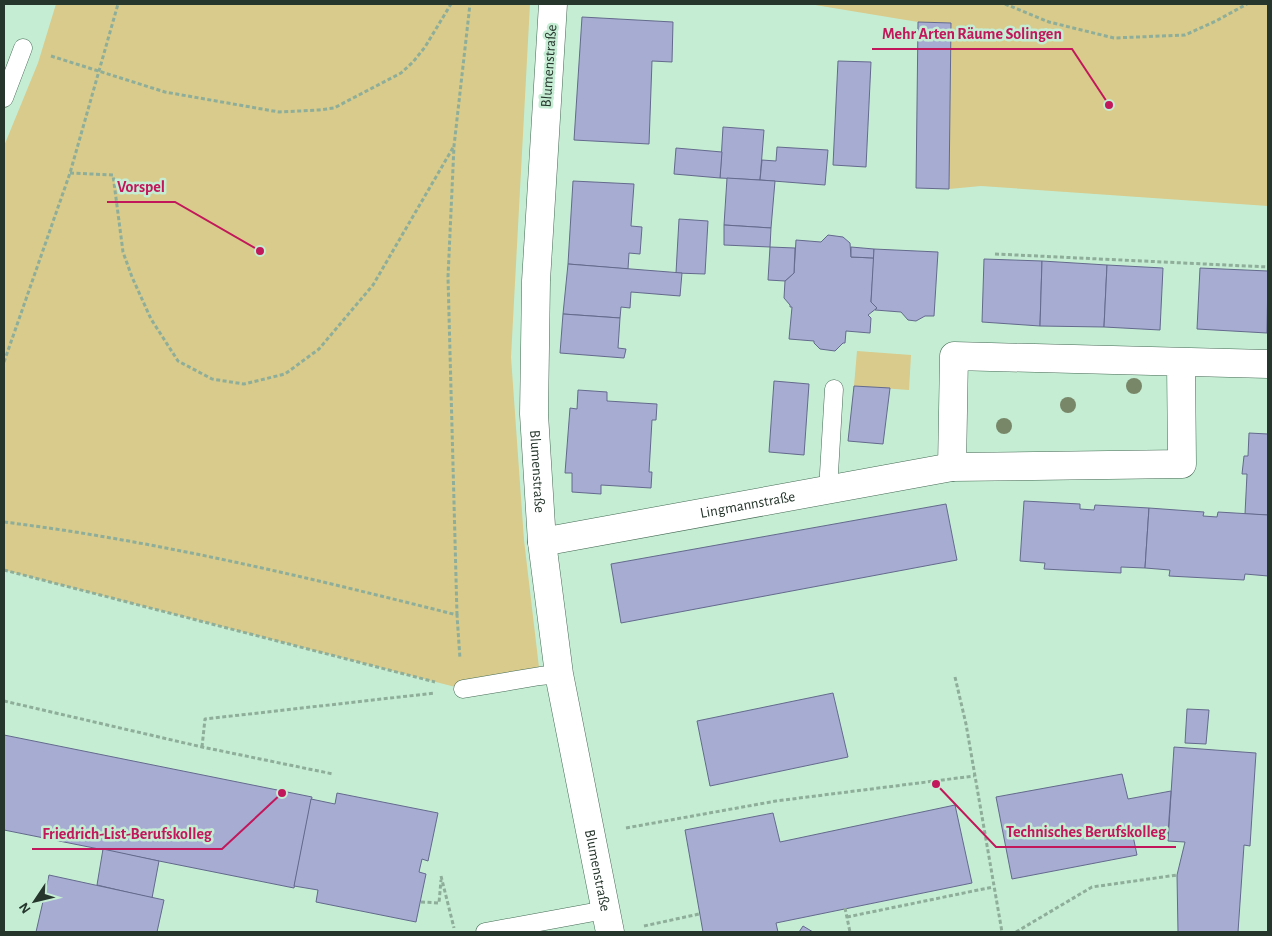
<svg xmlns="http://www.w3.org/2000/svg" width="1272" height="936" font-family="'Alegreya Sans',sans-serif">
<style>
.green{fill:#d8cb8b}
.building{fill:#a6acd2;stroke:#646a8c}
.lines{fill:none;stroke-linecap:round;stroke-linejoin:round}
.service-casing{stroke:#456a54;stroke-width:19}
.minor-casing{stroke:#456a54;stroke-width:29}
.path{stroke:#8fae9a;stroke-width:3;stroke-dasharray:4 2.5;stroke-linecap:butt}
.service{stroke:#fff;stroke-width:18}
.minor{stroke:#fff;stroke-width:28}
.tree{fill:#798769}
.labels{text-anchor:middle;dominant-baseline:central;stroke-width:5;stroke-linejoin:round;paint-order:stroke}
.street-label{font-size:15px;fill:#26362c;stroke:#c5edd4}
.leader{fill:none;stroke:#c2185b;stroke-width:2}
.callout-dot{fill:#c2185b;stroke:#c5edd4;stroke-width:2}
.callout-label{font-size:16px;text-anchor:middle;font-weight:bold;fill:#c2185b;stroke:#c5edd4;stroke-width:5;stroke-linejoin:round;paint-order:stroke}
</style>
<rect width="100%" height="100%" fill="#c5edd4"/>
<!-- green -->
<g class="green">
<path d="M56,4h474l-19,353 13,183 16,136 -77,13 -459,-119v-424l34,-83z"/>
<path d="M809,4h459v202l-287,-20 -32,3 2,-166 -33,-1z"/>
<path d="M857,351l54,4 -2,35 -55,-4z"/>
</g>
<!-- building -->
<g class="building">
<path d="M582,17l91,5 -1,40 -20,-1 -3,83 -75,-4z"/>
<path d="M918,22l33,1 -2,166 -33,-1z"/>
<path d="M838,61l33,1 -5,105 -33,-2z"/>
<path d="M723,127l41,3 -4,50 -40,-2z"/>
<path d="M777,147l51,3 -3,35 -65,-5 2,-20 14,1z"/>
<path d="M676,148l46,4 -2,26 -46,-4z"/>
<path d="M727,178l48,3 -4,47 -47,-3z"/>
<path d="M573,181l61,3 -3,42 11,1 -2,27 -11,-1 -1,16 -60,-5z"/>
<path d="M679,219l29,2 -3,53 -29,-1z"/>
<path d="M724,225l47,3 -1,19 -46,-2z"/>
<path d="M828,235l15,2 7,6 1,14 23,1 -3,44 6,6 -9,7 3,3 -1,15 -24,-2 -1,12h-2l-8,8 -15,-2 -6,-6v-2l-25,-2 3,-32h-2v-2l-6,-7 1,-17 9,-8 2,-33 25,2z"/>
<path d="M770,247l25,1 -1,25 -9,8 -17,-1z"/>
<path d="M851,247l23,2v9l-23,-1z"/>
<path d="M874,249l64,3 -4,64h-9l-9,5 -8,-1 -7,-8 -26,-2 2,-2 -6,-6z"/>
<path d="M984,259l58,2 -2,65 -58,-4z"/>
<path d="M1042,261l65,4 -3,62 -64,-1z"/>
<path d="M568,264l114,9 -2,23 -49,-4 -1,16 -9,-1 -1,11 -57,-4z"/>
<path d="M1107,265l56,3 -3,62 -56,-3z"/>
<path d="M1200,268l68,3 -1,62 -70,-4z"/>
<path d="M563,314l57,4 -2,30 8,1 -2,9 -64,-5z"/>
<path d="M774,381l35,3 -5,71 -35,-3z"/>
<path d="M854,386l36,2 -7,56 -35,-3z"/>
<path d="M578,390l29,2v9l50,3 -1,16h-4l-3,52h3l-1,16 -50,-3v9l-29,-2v-19h-7l5,-65 7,1z"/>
<path d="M1249,433l19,1v81l-23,-1 2,-40h-5l2,-18h4z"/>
<path d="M1024,501l56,3v5l14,1 1,-5 54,3 -4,60 -24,-1v6l-77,-4 1,-6 -25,-2z"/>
<path d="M946,504l11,56 -336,63 -10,-59z"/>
<path d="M1149,508l55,4 -1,4 14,1 1,-5 50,3v61l-23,-2 -1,6 -75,-4 1,-6 -25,-2z"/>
<path d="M833,693l15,64 -138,29 -13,-65z"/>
<path d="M1187,709l22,1 -3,34 -21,-1z"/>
<path d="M4,735l308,62 -18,91 -290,-58z"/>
<path d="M1174,747l82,6 -6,93 -6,-1 -6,87h-60l-1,-57 8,-33 -17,-1z"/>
<path d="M1122,774l6,25 43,-8 -3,42 -36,-2 5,24 -125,24 -16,-82z"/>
<path d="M337,793l101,20 -10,48 -6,-2 -3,13 7,2 -10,48 -100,-20 2,-12 -24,-4 17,-87 24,5z"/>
<path d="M955,805l17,78 -196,40 2,9h-75l-18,-102 88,-17 7,29z"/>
<path d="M103,849l56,12 -7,37 -55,-13z"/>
<path d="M49,875l115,25 -7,32h-121z"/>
<path d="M803,926l10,6h-14z"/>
</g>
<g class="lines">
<!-- service casing -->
<g class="service-casing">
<g id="service">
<path d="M4,98l19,-50"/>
<path d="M828,490l6,-101"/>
<path d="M463,689l77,-13 19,-2"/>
<path d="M485,932l120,-22"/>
</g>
</g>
<!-- minor casing -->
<g class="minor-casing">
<g id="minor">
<path id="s1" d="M553,4l-17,277 -2,133 8,128 17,132 51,258"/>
<path d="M1181,362l1,102 -230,3 2,-111 314,8"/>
<path id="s2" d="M542,542l410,-75"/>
</g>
</g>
<!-- path -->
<g class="path">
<path d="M1005,4l44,18 65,16 71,-3 31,-14 31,-17"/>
<path d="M51,56l114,36 114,20 40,-2 15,-2 67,-35 12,-11 12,-15 26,-43"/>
<path d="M70,173l43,2 10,77 9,25 19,42 27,42 34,18 32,5 41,-10 34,-25 54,-64 81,-139"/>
<path d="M995,254l273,13"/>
<path d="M4,362l66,-189 48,-169"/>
<path d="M4,522c153,19 303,55 453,93l3,44"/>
<path d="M4,570l431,112"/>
<path d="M457,615l-9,-338 6,-131 16,-142"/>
<path d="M955,677l11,47 36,208"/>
<path d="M4,701l198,46 131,27"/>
<path d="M202,747l3,-28 230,-26"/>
<path d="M626,828l150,-27 198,-25"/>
<path d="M441,876l13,52"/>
<path d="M421,902l18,1 2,-23"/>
<path d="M845,908l5,24"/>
<path d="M847,917l146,-30"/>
<path d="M644,926l55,-12"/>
<path d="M1016,932l76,-45 85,-12"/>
</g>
<!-- service -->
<use href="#service" class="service"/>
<!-- minor -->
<use href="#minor" class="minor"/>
</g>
<!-- trees -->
<g class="tree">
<circle cx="1134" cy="386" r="8"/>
<circle cx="1068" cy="405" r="8"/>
<circle cx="1004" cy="426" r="8"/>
</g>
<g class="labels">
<!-- street labels -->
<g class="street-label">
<text transform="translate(549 66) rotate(-86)">Blumenstraße</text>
<text stroke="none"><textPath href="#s1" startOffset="468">Blumenstraße</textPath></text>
<text stroke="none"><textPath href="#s2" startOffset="209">Lingmannstraße</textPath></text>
<text stroke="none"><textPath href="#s1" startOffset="872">Blumenstraße</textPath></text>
</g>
</g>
<!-- callouts -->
<path class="leader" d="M1109 105L1072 49H872M260 251L175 202H107M936 784L996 847H1176M282 793L222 849H32"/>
<g class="callout-dot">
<circle cx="1109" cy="105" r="5"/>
<circle cx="260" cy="251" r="5"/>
<circle cx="936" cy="784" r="5"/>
<circle cx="282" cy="793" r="5"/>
</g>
<g class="callout-label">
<text x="972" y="39">Mehr Arten Räume Solingen</text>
<text x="141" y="192">Vorspel</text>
<text x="1086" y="837">Technisches Berufskolleg</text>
<text x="127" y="839">Friedrich-List-Berufskolleg</text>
</g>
<!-- border -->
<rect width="1272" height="936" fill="none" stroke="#26362c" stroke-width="10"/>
<!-- north arrow -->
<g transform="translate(35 901) rotate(235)" stroke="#c5edd4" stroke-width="4" paint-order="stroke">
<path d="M0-4L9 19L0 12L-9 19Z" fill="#26362c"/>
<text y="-8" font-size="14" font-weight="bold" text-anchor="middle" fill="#26362c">N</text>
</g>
</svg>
